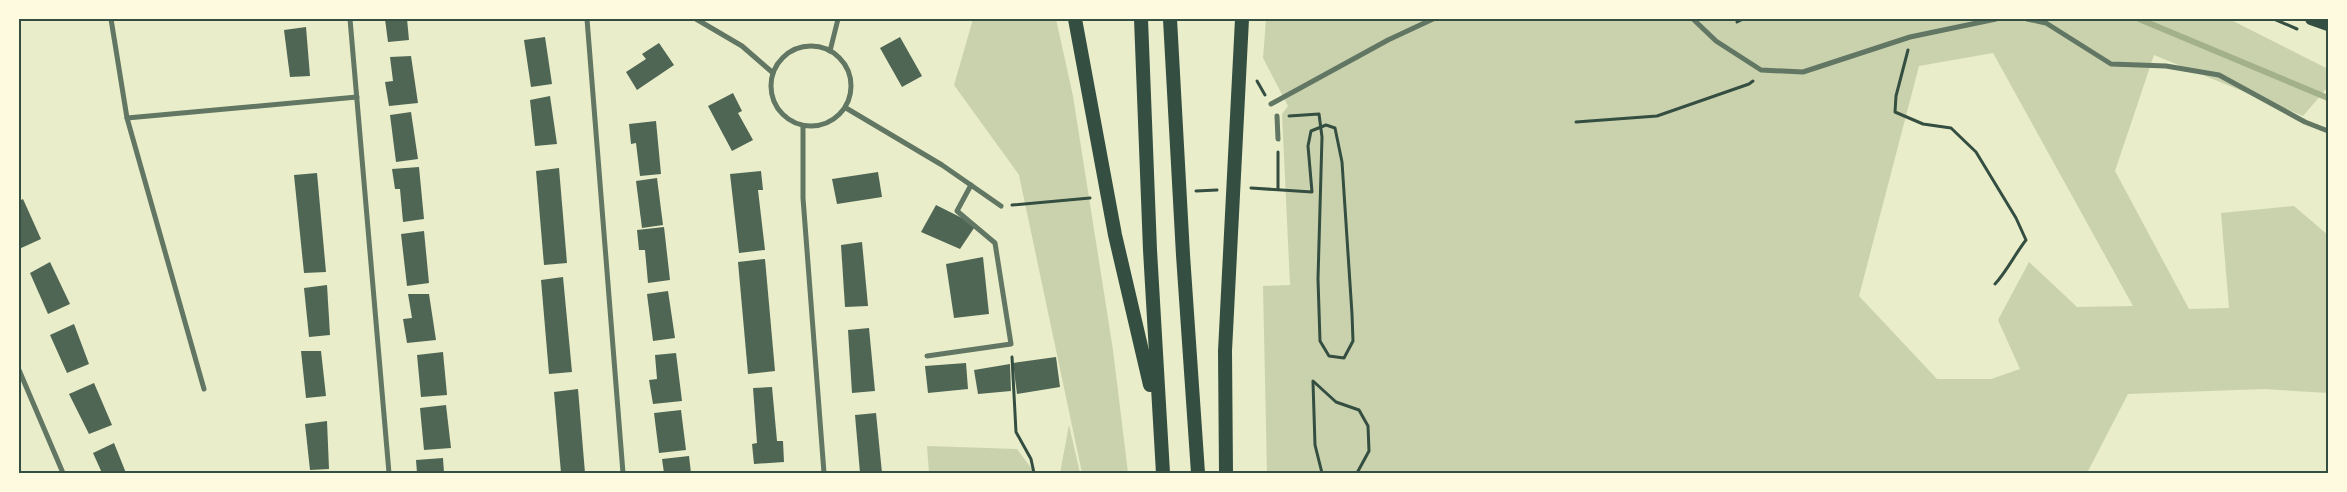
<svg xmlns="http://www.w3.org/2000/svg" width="2347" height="492" font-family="'Public Sans',sans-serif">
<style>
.green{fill:#cad2ad;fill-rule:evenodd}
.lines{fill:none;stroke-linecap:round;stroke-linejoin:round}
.stream{stroke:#a3b18a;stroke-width:6}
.building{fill:#4f6655}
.path{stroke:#344e41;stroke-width:3}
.minor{stroke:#617663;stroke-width:5}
.primary{stroke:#344e41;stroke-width:12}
.trunk{stroke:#344e41;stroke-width:14}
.neatline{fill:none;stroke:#344e41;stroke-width:2}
</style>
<rect width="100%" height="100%" fill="#e9edc9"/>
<!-- green -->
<g class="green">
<path d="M973,19h83l17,77 40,254 15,123h-46l-63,-298 -65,-90z"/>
<path d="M1266,19h963l99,50v18l-25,29 -149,-61 -39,116 74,138 40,-1 -8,-95 73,-7 34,29v158l-64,-4 -136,5 -41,79h-820l-4,-187 27,-1 -8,-171 6,-8 -25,-48zM1993,53l140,253 -56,1 -48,-45 -31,58 22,49 -29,10h-54l-78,-83 60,-230z"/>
<path d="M1069,425l11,48h-20z"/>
<path d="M927,446l90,3 18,24h-106z"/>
</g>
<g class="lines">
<!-- stream -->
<path class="stream" d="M2139,19l189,79"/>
</g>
<!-- building -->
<g class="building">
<path d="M385,19h22l2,21 -21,2z"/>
<path d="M306,27l4,49 -20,1 -6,-47z"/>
<path d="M545,37l7,47 -21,3 -7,-47z"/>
<path d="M900,37l22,39 -20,11 -22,-39z"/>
<path d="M659,43l15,22 -37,25 -11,-18 20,-13 -4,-5z"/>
<path d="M411,56l7,47 -29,3 -4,-24 8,-1 -3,-24z"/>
<path d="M733,93l9,18 -4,2 15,27 -21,11 -24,-45z"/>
<path d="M550,96l7,48 -22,2 -5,-46z"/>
<path d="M411,112l7,47 -22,3 -6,-47z"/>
<path d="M656,121l5,53 -21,2 -4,-33 -5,1 -2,-20z"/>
<path d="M419,167l5,52 -21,3 -3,-33h-5l-3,-20z"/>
<path d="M559,168l8,95 -23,2 -8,-94z"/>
<path d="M761,171l2,19h-5l7,60 -26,3 -9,-79z"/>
<path d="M878,172l4,25 -45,7 -5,-25z"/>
<path d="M317,173l9,99 -22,1 -10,-98z"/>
<path d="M657,178l6,47 -21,3 -6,-47z"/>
<path d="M23,199l18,40 -22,10v-48z"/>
<path d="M936,205l40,20 -16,24 -39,-17z"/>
<path d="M664,227l6,53 -22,3 -3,-33h-6l-2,-20z"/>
<path d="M424,231l5,52 -22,3 -6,-52z"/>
<path d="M862,242l6,64 -23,1 -4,-62z"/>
<path d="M983,257l6,57 -35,4 -8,-54z"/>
<path d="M765,259l10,112 -27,3 -10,-112z"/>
<path d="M50,262l20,42 -22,10 -18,-41z"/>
<path d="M563,277l9,95 -23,2 -8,-94z"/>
<path d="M327,285l3,50 -21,2 -5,-49z"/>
<path d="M668,291l7,47 -22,3 -6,-47z"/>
<path d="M408,294h21l7,46 -29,3 -4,-24 9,-1z"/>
<path d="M74,324l15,40 -22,9 -17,-38z"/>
<path d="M869,328l6,63 -23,2 -4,-63z"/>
<path d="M301,351h20l5,45 -20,2z"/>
<path d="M443,352l4,43 -26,2 -4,-42z"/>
<path d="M676,353l6,48 -29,3 -4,-24 8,-1 -2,-24z"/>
<path d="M1056,357l4,30 -43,7 -4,-31z"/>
<path d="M966,363l2,26 -40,4 -3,-27z"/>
<path d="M1010,364l1,27 -33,3 -4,-24z"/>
<path d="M94,383l18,42 -23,9 -20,-40z"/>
<path d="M772,387l5,54h6l1,21 -30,2 -2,-20 5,-1 -4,-55z"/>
<path d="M578,389l7,84h-24l-7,-81z"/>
<path d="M446,405l5,43 -27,2 -4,-42z"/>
<path d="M681,410l5,40 -27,3 -5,-40z"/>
<path d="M876,413l6,60h-22l-5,-58z"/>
<path d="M327,421l2,48 -19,1 -5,-46z"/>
<path d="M114,443l12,30h-24l-9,-20z"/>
<path d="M689,456l2,17h-27l-2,-14z"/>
<path d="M443,458l1,15h-27l-1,-13z"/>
</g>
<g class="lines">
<!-- path -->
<g class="path">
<path d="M2274,19l23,10"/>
<path d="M1737,22l6,-3"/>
<path d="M1908,50l-12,46 -1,16 28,12 28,4 25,24 40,66 10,22c-11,14 -19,31 -31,44"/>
<path d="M1257,81l8,14"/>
<path d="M1576,122l81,-6 92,-32 4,-3"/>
<path d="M1278,152v37"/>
<path d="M1251,188l61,4 -4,-46 3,-15 15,-6 9,3 7,34 10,152 1,27 -9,17 -15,-2 -9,-15 -2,-62 4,-142 -3,-23 -30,2"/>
<path d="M1196,191l21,-1"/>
<path d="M1012,205l78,-7"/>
<path d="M1012,357l4,75 15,27 3,14"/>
<path d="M1313,381l23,21 23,8 9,16 1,25 -12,22"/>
<path d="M1313,382l2,63 7,28"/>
</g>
<!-- minor -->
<g class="minor">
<path d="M111,19l16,99 77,271"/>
<path d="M350,19l39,454"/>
<path d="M587,19l36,454"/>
<path d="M696,19l46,27 31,27"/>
<path d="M1693,19l23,22 45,29 42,2 107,-35 86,-18"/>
<path d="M2027,19l19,4 65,41 55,2 53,9 86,47 23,9"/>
<circle cx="811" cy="86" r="40"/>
<path d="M830,51l8,-32"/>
<path d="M1271,104l117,-64 45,-21"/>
<path d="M846,108l96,57 59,41"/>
<path d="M1277,116l1,23"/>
<path d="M127,118l230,-21"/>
<path d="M803,126v72l21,275"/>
<path d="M927,356l84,-12 -16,-101 -38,-32 14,-26"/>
<path d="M19,370l44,103"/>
</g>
<!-- primary -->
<path class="primary" d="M2311,19l17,6"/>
<!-- trunk -->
<g class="trunk">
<path d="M1075,19l40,216 35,150"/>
<path d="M1141,19l9,231 13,223"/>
<path d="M1170,19l13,236 15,218"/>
<path d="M1226,473l-1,-122 17,-332"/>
</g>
</g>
<!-- border -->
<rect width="2347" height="492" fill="none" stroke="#fefae0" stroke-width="40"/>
<rect x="20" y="20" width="2307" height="452" class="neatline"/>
</svg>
